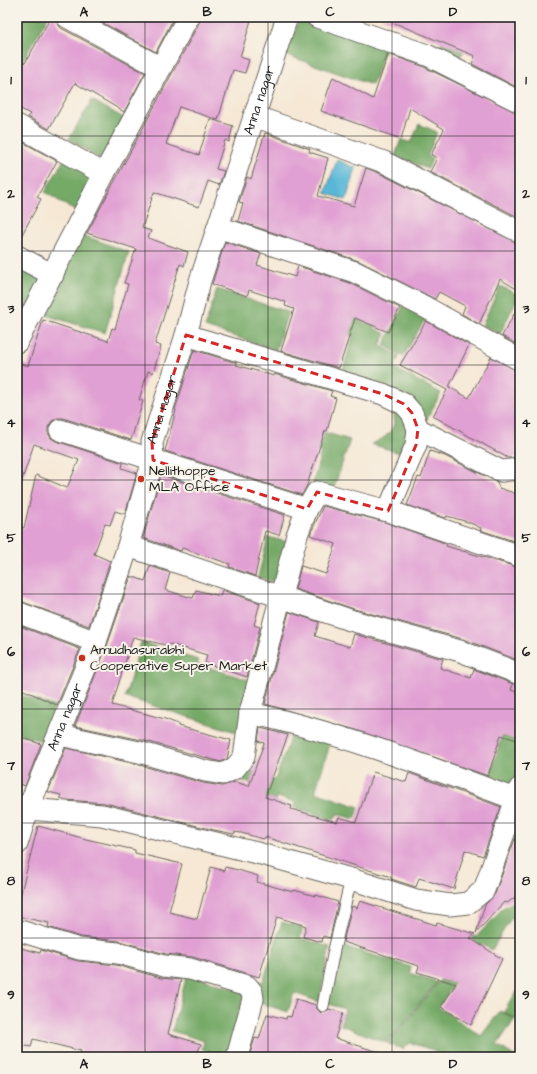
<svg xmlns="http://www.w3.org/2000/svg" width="537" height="1074" font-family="'Architects Daughter',sans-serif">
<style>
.forest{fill:#75a966;stroke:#486241}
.water{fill:#59b7d7;stroke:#3a6a7a}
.building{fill:#e1a0d3}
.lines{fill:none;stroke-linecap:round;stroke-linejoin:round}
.lane-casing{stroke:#68635d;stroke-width:13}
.street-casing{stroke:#68635d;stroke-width:23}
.lane{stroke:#fff;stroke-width:11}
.street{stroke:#fff;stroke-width:21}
.marked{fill:none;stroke:#d62828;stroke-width:3;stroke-dasharray:8 5;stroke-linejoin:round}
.grid{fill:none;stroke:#1c1c1c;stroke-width:1;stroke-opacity:0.55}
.poi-dot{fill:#c8321e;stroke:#f7f3e8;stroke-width:1.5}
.labels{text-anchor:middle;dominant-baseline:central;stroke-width:4;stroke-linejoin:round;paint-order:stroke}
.street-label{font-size:14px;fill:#1c1c1c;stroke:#f7f3e8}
.poi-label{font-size:14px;fill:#1c1c1c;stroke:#f7f3e8;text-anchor:start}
.neatline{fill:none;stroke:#1c1c1c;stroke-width:1.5}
.grid-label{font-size:13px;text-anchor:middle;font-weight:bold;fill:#1c1c1c}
</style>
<rect width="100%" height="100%" fill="#f7f3e8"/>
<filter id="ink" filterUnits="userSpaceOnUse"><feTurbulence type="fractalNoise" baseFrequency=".025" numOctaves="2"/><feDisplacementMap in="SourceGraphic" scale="8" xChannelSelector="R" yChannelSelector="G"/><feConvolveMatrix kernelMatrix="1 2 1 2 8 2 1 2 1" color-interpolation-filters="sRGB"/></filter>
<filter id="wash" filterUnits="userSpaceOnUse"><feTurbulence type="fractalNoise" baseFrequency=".012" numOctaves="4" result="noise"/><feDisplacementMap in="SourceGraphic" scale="16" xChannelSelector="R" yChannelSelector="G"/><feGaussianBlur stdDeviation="0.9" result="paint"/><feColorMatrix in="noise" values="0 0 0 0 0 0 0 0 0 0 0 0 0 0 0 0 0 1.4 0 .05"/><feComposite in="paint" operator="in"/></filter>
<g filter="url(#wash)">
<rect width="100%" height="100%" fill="#f6e8d5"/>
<!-- forest -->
<g class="forest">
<path d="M17,17h31l-25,43 -6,-4z"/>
<path d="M300,17l86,30 -14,38 -86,-30z"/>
<path d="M454,17h29l-25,44 -19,-12z"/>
<path d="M92,100l35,20 -24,41 -34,-22z"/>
<path d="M419,124l18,8 -9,23 4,4 -4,10 -33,-13 6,-17 10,4z"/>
<path d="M66,156l32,19 -20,38 -33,-21z"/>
<path d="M79,234l50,18 -24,81 -66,-20z"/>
<path d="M17,262l29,16 -23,40 -6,-3z"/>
<path d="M500,286l19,9 -19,39 -18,-9z"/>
<path d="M217,289l71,23 -12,38 -71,-23z"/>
<path d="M405,302l23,12 -25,43 -19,-12z"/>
<path d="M329,310l47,13 -2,5 12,6 -6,11 19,12 -5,11 47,25 -16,30 -84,-46 12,-41 -29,-10z"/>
<path d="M390,402l23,27 -10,25 -32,-10c21,-8 29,-20 19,-42z"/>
<path d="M303,426l47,14 -16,48 -21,-5 8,-31 -25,-7z"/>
<path d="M268,537l23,6 -11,41 -22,-7z"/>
<path d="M141,642l57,18 -1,4 59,18 -17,51 -114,-36z"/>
<path d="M17,694l37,12 -10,36 -27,-9z"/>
<path d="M276,723l56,15 -17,54 44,15 -4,12 -18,-5 -3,6 -40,-13 1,-5 -18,-5 -1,4 -21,-6 3,-10 -21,-6 4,-12 34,13 16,-44 -17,-6z"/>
<path d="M502,736l18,6v33l-4,13 -27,-9z"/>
<path d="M520,898v23l-9,-3 -19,32 -11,-6 -14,20 -2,-30 11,3 21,-22 4,-6z"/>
<path d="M282,922l21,6 -3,10 30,9 -11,55 -25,-9 -6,19 -31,-10 -11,-26 17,6z"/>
<path d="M340,945l71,22 -1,6 27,9 -50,61 -46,-18 4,-16 -17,-5z"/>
<path d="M452,961l15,5 -29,41 43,29 19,-25 15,8 -18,26 19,12h-82l2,-6 -26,-8 -7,6 -15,-5 52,-64 6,2z"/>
<path d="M187,974l58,18 -16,65 -27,-8 2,-8 -32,-10z"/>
<path d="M516,992l4,2v27l-16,-9z"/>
</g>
<!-- water -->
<path class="water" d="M337,160l19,8 -10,32 -21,-7z"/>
<g id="blocks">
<!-- building -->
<g class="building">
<path d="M51,17h4l2,6 4,5 84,45 -21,39 -49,-29 -26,46 -21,-12 2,-3 -13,-7v-48l8,4z"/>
<path d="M92,17h82l-18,35z"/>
<path d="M200,17h52l-12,40 9,3 -4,13 -12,-3 -15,50 -39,-13 -13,37 33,11 11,-36 23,7 -4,16 -4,-2 -9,29 8,2 -5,14 -11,-4 -9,26 -45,-15 -12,36 9,3 -3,7 40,14 -4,14 -4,-2 -25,80 6,2 -8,27 -5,-2 -9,29 4,1 -12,39 -68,-22h-5l-6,3 -4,6v6l3,5 5,3 67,22 -1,5 15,5 -12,41 -10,-3 -5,14 -5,-1 -11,30 16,7 -21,65 -72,-26v-74l7,2 12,-53 31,13 12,-28 -45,-16 -14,42h-3v-124l11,4 15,-46 65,21 4,-13 3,1 13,-45 -4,-1 12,-34 -49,-16 112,-210z"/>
<path d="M380,17h140v72l-48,-25 3,-8z"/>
<path d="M388,54l34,12 98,48v104l-90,-46 7,-14 -6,-3 13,-26 -34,-21 -9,31 -80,-28 12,-34 40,22z"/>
<path d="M265,133l45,16 -1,3 19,6 -10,38 36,10 12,-38 13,5 141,71v47l-20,-12 -21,45 -17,-10 3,-8 -26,-14 -4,7 -76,-38 -121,-40 5,-18 -4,-1 8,-25 4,2z"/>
<path d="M17,139l40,22 -20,36 4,2 -24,45z"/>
<path d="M225,242l36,12 -4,11 38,12 3,-11 52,17 50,25 -12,24 -33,-14 -16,50 -58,-17 13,-42 -9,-3 1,-4 -37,-12 -2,6 -35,-12z"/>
<path d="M520,303v43l-18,-10z"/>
<path d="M426,321l43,24 -20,42 20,11 22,-41 29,15v85l-12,1 -75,-42 14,-26 -47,-25z"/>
<path d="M194,350l43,13 -1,2 38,11v-2l58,17 -2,5 6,2 -9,33h-2l-18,54 -5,10 -137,-44 11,-41h-1z"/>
<path d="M430,451l15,5 52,26 2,6 21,7v48l-40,-13 1,-2 -13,-6 -21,-6 -1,2 -39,-13 11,-28 3,1z"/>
<path d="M161,475l124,40 -6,20 -14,-4 -10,45 -26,-9 1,-3 -48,-16 -1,3 -38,-13z"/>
<path d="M323,506l62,16 54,19 8,3 -1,2 74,22v93l-57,-22 -109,-30 -59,-20 6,-23 25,8 10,-30 -26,-9z"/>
<path d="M150,566l20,7 -5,17 28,8 3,-8 24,6 2,-6 38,13 -6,22 6,2 -13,50 -42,-14 2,-8 -37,-11 -1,2 -36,-9 -21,68 53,14 13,5v2l53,14 -4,19 -6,3 -79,-22 -67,-14 32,-80 24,-70 14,5z"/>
<path d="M289,612l30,10 -4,14 35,11 4,-13 89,25 -3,9 31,10 3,-9 39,15 -2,6 9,3v48l-19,-6 -13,41 -132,-46 -91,-26z"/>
<path d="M17,625l63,24 -23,56 -40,-18z"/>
<path d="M260,728l28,7 -23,62 27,9 -1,3 46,13 2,-5 17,5 17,-50 33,10 3,-9 92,34 -18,49 -18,-6 -11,39 -35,-11 -3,9 -25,-8v-2l-126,-40 -1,2 -23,-6 -6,-1 -1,2 -20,-4 -109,-27 -38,-3 -7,-2 1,-3 -13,-3 18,-44 70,16 67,19 19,3 13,-4 14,4 15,-43 -6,-2z"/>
<path d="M17,736l24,8 -16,42 -8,-3z"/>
<path d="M38,826l48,13 49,11v3l47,11 -13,48 28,7 14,-52 13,4 1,-4 13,3 20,6 -1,6 36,10 1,-2 21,6 1,-1 22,7 -8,36 -7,-2 -1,6 -19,-5 3,-11 -29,-9 -18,60 -66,-20 -27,-3 -47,-13 -38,-4 -33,-10 1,-4 -32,-7v-8z"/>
<path d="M515,839l5,2v53l-13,9 -3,-1 -28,31 9,-28 10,-11z"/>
<path d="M360,901l76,24 1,-2 38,11 -5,4 32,21 -31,66 -30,-18 15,-23 -39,-12 2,-6 -76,-24 9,-36 5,2z"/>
<path d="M17,947l23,6 1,-3 37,11 38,4 45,13 20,2 -13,54 33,10 -5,13h-101l-15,-4 1,-2 -48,-12 -2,8 -14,-3z"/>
<path d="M296,999l20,6 1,4 4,4 5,-1 3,-3 14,4 -8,25 49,16 -1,3h-134l6,-19 4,1 8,-25 19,5 1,-3 4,1z"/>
</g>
</g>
</g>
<g filter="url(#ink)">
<use href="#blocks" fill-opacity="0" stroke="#68635d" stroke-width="1"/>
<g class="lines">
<!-- lane casing -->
<g class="lane-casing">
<path id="lane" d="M323,1006l11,-56 17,-71"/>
</g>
<!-- street casing -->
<g class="street-casing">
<g id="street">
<path d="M67,17l94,51"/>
<path d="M317,17l110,38 93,47"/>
<path d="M254,116l130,46 136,70"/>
<path d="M17,125l87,49"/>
<path d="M218,227l137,45 70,35 95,53"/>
<path d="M17,256l36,19"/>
<path d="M186,335l197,59 21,10 8,9 6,16 -2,16 -28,66"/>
<path d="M17,342l87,-168 84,-157"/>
<path d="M418,429l83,42 19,-2"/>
<path d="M60,430l247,79 10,-17 71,19 132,45"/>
<path d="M128,546l222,74 110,31 60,23"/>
<path d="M17,612l79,30"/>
<path d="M250,713c92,20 182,55 270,88"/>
<path d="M60,735l79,17 66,19 18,3 12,-6 9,-11 6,-44 47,-178 10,-26"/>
<path d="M17,805l11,4 74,6 159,39 90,25 65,21 34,5 18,-2 16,-13 36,-102"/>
<path id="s1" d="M17,844l11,-35 68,-167 32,-96 25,-86 -1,-18 34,-107 14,-54 87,-264"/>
<path d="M17,930l62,19 39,4 46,13 26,3 57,17 5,6 1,7 -16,58"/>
</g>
</g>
<!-- lane -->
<use href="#lane" class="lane"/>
<!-- street -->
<use href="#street" class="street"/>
</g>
</g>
<!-- marked area -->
<path class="marked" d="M186,335l197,59 21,10 8,9 6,16 -2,16 -28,66 -71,-19 -10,17 -154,-49 -1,-18z"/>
<!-- grid -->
<path class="grid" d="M145,17v1040M268,17v1040M392,17v1040M17,136h503M17,251h503M17,365h503M17,480h503M17,594h503M17,709h503M17,823h503M17,938h503"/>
<!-- markers -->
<g class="poi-dot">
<circle cx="141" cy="479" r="4"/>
<circle cx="82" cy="658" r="4"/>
</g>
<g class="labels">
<!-- street labels -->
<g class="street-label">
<text stroke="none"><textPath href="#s1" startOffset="784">Anna nagar</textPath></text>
<text stroke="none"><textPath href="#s1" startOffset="460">Anna nagar</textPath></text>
<text stroke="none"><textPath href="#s1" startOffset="136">Anna nagar</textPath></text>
</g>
<!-- poi labels -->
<g class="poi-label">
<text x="149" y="471">Nellithoppe<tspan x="149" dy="16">MLA Office</tspan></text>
<text x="90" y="650">Amudhasurabhi<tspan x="90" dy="16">Cooperative Super Market</tspan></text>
</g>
</g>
<!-- margin -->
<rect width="537" height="1074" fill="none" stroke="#f7f3e8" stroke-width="44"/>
<rect x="22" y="22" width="493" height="1030" class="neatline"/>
<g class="grid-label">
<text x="84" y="16">A</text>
<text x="207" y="16">B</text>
<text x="330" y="16">C</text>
<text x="453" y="16">D</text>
<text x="11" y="84">1</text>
<text x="526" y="84">1</text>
<text x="11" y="198">2</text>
<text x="526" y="198">2</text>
<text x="11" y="313">3</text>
<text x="526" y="313">3</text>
<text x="11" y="427">4</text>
<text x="526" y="427">4</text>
<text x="11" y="542">5</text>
<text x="526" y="542">5</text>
<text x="11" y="656">6</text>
<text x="526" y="656">6</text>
<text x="11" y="770">7</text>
<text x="526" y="770">7</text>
<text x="11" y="885">8</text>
<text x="526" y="885">8</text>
<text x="11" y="999">9</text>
<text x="526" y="999">9</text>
<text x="84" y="1068">A</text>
<text x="207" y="1068">B</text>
<text x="330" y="1068">C</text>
<text x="453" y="1068">D</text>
</g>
</svg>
